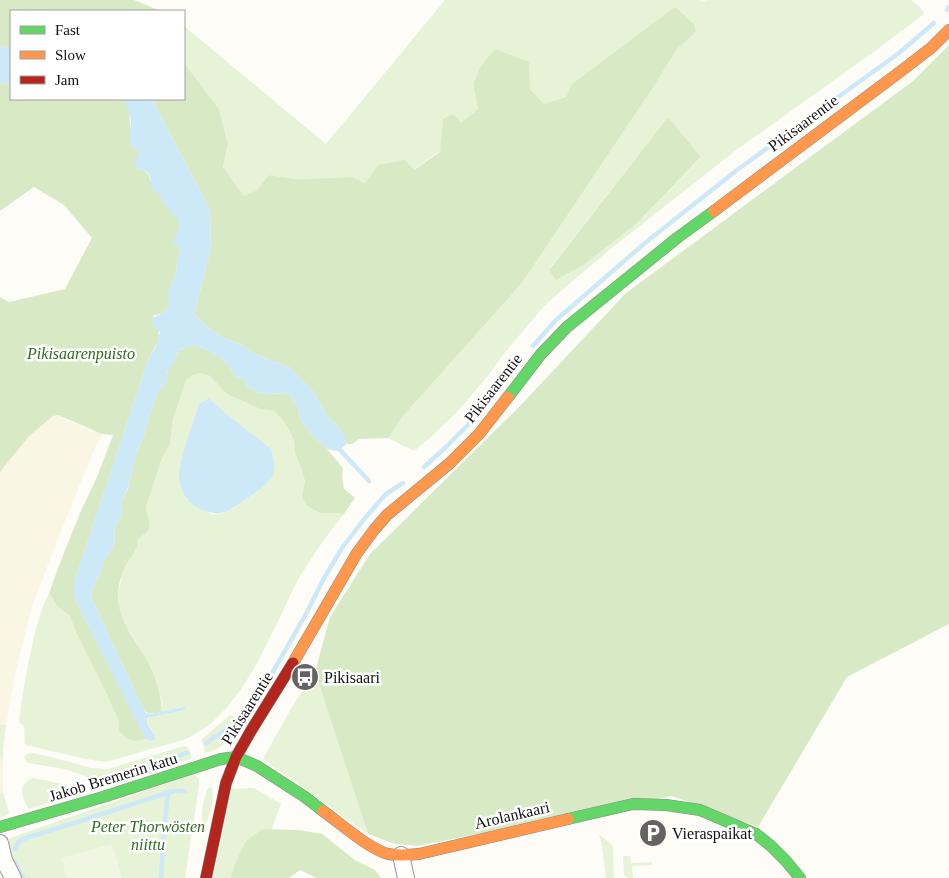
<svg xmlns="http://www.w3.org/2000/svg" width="949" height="878" font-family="'Times New Roman',serif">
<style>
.farmland{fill:#f9f7e4}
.green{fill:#e7f3d7;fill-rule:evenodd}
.forest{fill:#d8eac5}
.pitch{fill:#f0f6e1}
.water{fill:#cde8f7}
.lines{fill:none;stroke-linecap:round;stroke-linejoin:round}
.stream{stroke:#cde8f7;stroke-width:4.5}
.street-casing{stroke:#979795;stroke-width:18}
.fast-casing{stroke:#8e8d8b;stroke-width:12}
.slow-casing{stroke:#8e8d8b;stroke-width:12}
.jam-casing{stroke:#8e8d8b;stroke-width:12}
.street{stroke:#fffffe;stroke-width:16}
.fast{stroke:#63d668;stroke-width:11}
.slow{stroke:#ff974d;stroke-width:11}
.jam{stroke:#b3261e;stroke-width:11}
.labels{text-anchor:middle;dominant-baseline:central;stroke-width:5;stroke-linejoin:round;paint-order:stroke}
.street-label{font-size:16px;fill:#111;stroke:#fff}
.park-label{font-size:16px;font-style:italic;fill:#2f6b1f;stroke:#fff}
.poi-label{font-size:16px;fill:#111;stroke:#fff;text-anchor:start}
</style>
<rect width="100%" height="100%" fill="#fdfcf7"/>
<!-- farmland -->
<g class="farmland">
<path d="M58,415l11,6 33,13 -11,23 -38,94 -22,59 -15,60 -10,55 -6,-1v-252l29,-36 24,-20z"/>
<path d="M3,759v33l-3,1v-33z"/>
</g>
<!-- green -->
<g class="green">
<path d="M445,0h255l4,1 3,-1h204l11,9 2,5 -49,37 -140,100 -127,100 -47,40 -17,15 -42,50 -14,20 -32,37 -25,24 -17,14 -26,-13 15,-22 119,-133 134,-200 21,-34 19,-17 -2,-8 -19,-16 -103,76 -6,13 -22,7 -14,-15 -2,-27 -55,22 5,25 -17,14 -21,28 -27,19 -47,13 -14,-6 -57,2 -26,-4 -12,15 -13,6 -21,-29 5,-23 -9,-35 -35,-46v-37l142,118zM668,117l33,41 -65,66 -51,40 -36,5z"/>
<path d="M201,373l9,3 17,18 33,15 14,2 5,5 8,10 7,14 1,14 5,11 5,16 -3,15 18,17h20l3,2c-16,20 -31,41 -44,63 -28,53 -56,138 -116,162l-77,22 -20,-3 -61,-14 -1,-19 -5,-4c3,-28 8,-54 14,-81 4,-16 8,-33 16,-48l9,14 12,9 5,14 34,69 10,23v8l16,11 11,-2 4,2 5,-1 -2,-9 -4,-4 -2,-9 34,-7 6,-3 -3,-1 -22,5v-9l-4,-16 -7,-20 -28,-47 -4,-13 -1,-13 4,-19 5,-13 8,-10 3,-13 12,-14 -4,-18 15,-46 9,-17 3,-25 13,-40 7,-5zM209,398l15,14 49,42 1,17 -3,6 -15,16 -22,15 -11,5 -11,1 -17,-8 -9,-7 -7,-22 1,-12 19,-61z"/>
<path d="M315,672l53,162 -105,-75 29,-52z"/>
<path d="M230,715l3,1 10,9v1c-11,12 -22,24 -38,27l-3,-14z"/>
<path d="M0,724l6,1 -3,25v9l-3,1z"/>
<path d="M184,746l3,1c3,3 5,7 4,12l-81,26 -45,-16 -37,-6 -2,-2 -2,-4 3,-3 6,-1 26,6 32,9 17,1z"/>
<path d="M193,774l6,5v7l-14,92h-167l-3,-4 -7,-28 2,-8z"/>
<path d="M33,778c16,3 32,6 47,12l1,3 -52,16c-8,-11 -12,-25 4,-31z"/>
<path d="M209,787l3,1 1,2 -1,16 -9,28h-2c1,-15 0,-34 8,-47z"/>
<path d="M249,788h5l27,16 -27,74h-41l19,-89z"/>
<path d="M3,792l6,21 -9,5v-25z"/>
<path d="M599,834l14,12 1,32h-8l-4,-32z"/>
<path d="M623,856h7l1,7 21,-1v3l-20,1 1,12h-5l-4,-3z"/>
</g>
<!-- forest -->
<g class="forest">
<path d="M0,0h134l27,11h-150v38l-11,-3z"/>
<path d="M675,7l19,17 2,8 -19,17 -21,34 -134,200 -119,133 -15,22 -29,1 -7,5h-6l-6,-16 -13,-12 -14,-25 -23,-23 -37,-15 -11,-8 -18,-7 -16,-10 -14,-14 17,-65 -1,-39 -58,-111h32v-36l35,46 9,35 -5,23 21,29 13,-6 12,-15 26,4 57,-2 13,6 13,-18 27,-5 9,10 26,-18 3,-33 10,-5 8,9 17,-14 -5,-25 8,-18 14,-17 34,13 1,27 14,15 22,-7 6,-13z"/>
<path d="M949,45v579l-102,53 -89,150 -86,-31 -255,50 -22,-2 -27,-10 -53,-162 15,-55 40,-63 150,-148 106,-113 287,-212z"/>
<path d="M0,83l11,2v14h114c7,15 4,32 7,48l7,5v3l-4,9 3,5h4l6,5 3,8 10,14 16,20 2,7 1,29 -3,9 -1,12 -8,19v14l-5,7 -10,3c9,21 8,22 -4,41l-75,226v14l72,142 -11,2 -8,-2 -8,-9v-8l-10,-23 -34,-69 -5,-14 -12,-9 -9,-14 13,-35 18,-45 17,-36 16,-42 -11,-1 -44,-19 -5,1 -24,20 -29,36v-175l9,5 56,-13 27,-51 -28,-33 -30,-18 -34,24z"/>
<path d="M668,117l33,40 -65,67 -51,40 -29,16 -7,-10z"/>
<path d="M187,346h9l7,2 17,9 7,7 9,13 7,2 5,8 9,5 10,2 18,-1 5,3 7,9 4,16 10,13 16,15 16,19 -1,8 2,13 11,9 -12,17 -3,-2h-20l-14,-8 -4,-9 3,-15 -5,-16 -5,-11 -1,-14 -7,-14 -8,-10 -5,-5 -14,-2 -33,-15 -17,-18 -9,-3 -8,2 -7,5 -13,39 -3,25 -9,17 -15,46 4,18 -2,6 -10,8c-1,5 -1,10 -4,14 -2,4 -5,6 -7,10 -5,9 -9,22 -9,33 0,26 20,46 31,68 8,15 12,32 13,48 -7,1 -14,4 -19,-3l-52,-112 1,-6 6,-13 6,-17 10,-15 1,-19 7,-13 -1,-12 8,-16 2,-11 5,-21 9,-21 5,-21 5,-11 2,-8 9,-11 2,-13 5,-5 6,-13z"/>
<path d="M262,829l37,1 23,4 33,26 20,10 6,8h-65l-16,-8 -11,8h-58l4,-15 11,-22z"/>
</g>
<!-- pitch -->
<path class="pitch" d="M112,844l10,34h-55l-6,-20z"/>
<!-- water -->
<g class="water">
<path d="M0,46l11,3v36l-11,-2z"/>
<path d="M125,99h27l58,111 1,39 -17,65 14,14 16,10 18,7 11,8 37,15 23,23 14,25 13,12 5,8 -1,2 2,6 -6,6 -4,1 -9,-2 -16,-15 -10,-13 -4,-16 -7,-9 -5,-3 -18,1 -10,-2 -9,-5 -5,-8 -7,-2 -9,-13 -7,-7 -17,-9 -7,-2h-6l-7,2 -4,3 -6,14 -5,4 -2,13 -9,11 -2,8 -5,11 -5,21 -9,21 -5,21 -2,10 -8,17 1,12 -7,13 -1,19 -10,15 -6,17 -6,13 -1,6 52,112 3,4 5,1 33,-7 3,1 -6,3 -34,7c-1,7 4,11 8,17v5l-4,1 -5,-2 -14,-26 -58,-116v-14l75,-226 7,-10 4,-15 -7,-6 -1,-8 11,-5 5,-7v-14l8,-19 1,-12 3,-9 -1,-5 -6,-3v-2l6,-13 -2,-13h-4l-12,-17v-4l-4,-1 -7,-9 1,-3c0,-3 -2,-7 -3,-9 -4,-4 -13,-3 -13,-9 0,-5 4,-8 4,-12l-7,-5 -2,-2v-13l1,-11z"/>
<path d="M209,398l15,14 47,37c2,6 4,15 3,22 -2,10 -18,22 -26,27 -8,5 -15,11 -23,14 -13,4 -30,-3 -38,-13 -4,-5 -7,-15 -8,-21 -1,-17 15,-57 20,-74z"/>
</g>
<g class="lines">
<!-- stream -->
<g class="stream">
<path d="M947,10l2,-3"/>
<path d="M533,346l23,-26 89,-77 92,-73 162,-117 35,-30"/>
<path d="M340,450l29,31"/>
<path d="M424,467l22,-20 34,-34 26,-34"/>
<path d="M245,713l17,-23 16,-27 29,-51 16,-32 19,-32 23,-30 21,-24 17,-11"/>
<path d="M206,743l30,-20"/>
<path d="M112,780l9,-4h7l26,-9 26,-12 7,-2"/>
<path d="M15,849l4,-8 4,-2 67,-21 83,-27h12"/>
<path d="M15,862l8,16"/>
<path d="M161,878l3,-47 4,-39"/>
</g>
<!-- street casing -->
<g class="street-casing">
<g id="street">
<path d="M0,843l4,17 9,18"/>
<path d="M401,855l5,23"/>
</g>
</g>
<!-- fast casing -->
<g class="fast-casing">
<g id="fast">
<path d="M508,397l33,-43 26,-27 110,-89 37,-27"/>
<path d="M568,819l65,-15 33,1 34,5 56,24 15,12 15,15 14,17"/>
<path d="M0,827l103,-30 118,-38 15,-2 21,9 48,31 18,14"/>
</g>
</g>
<!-- slow casing -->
<g class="slow-casing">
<g id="slow">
<path d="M714,211l191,-143 26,-20 18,-18"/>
<path d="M293,663l64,-110 17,-23 13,-15 63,-52 29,-29 29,-37"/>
<path d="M323,811c17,12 46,38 65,43 10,2 21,1 31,0l149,-35"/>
</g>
</g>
<!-- jam casing -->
<g class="jam-casing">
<path id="jam" d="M206,878l20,-95 10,-26 16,-28 41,-66"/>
</g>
<!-- street -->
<use href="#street" class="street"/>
<!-- fast -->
<use href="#fast" class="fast"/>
<!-- slow -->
<use href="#slow" class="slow"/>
<!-- jam -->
<use href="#jam" class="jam"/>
</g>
<!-- icons -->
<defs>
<g id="bus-disc" transform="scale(1.4375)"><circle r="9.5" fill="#646362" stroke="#fff"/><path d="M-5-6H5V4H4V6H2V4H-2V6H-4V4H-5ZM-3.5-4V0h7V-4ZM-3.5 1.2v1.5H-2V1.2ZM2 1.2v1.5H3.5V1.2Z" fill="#fff"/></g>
<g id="parking-disc" transform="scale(1.4375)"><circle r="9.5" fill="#646362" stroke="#fff"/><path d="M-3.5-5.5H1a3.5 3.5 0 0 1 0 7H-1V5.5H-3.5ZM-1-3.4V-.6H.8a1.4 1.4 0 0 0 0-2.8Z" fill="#fff"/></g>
</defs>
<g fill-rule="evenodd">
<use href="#bus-disc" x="305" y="677"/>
<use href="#parking-disc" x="653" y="833"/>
</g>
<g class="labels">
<!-- street labels -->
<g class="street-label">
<text transform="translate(803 123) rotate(-37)">Pikisaarentie</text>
<text transform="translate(493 388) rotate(-52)">Pikisaarentie</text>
<text transform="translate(247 708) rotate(-58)">Pikisaarentie</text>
<text transform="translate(113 777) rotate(-17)">Jakob Bremerin katu</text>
<text transform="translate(512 815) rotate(-13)">Arolankaari</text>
</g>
<!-- park labels -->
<g class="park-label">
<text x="81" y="353">Pikisaarenpuisto</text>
<text x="148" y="826">Peter Thorwösten<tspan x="148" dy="18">niittu</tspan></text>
</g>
<!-- poi labels -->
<g class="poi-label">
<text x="324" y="677">Pikisaari</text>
<text x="672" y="833">Vieraspaikat</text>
</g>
</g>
<!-- legend -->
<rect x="10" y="10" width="175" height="90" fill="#ffffff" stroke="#a0a0a0"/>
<rect x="20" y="26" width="25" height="8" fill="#63d668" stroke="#a0a0a0"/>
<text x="55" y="35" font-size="15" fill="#111111">Fast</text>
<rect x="20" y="51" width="25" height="8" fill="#ff974d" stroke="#a0a0a0"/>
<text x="55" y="60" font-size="15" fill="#111111">Slow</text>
<rect x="20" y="76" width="25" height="8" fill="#b3261e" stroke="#a0a0a0"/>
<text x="55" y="85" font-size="15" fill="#111111">Jam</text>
</svg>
